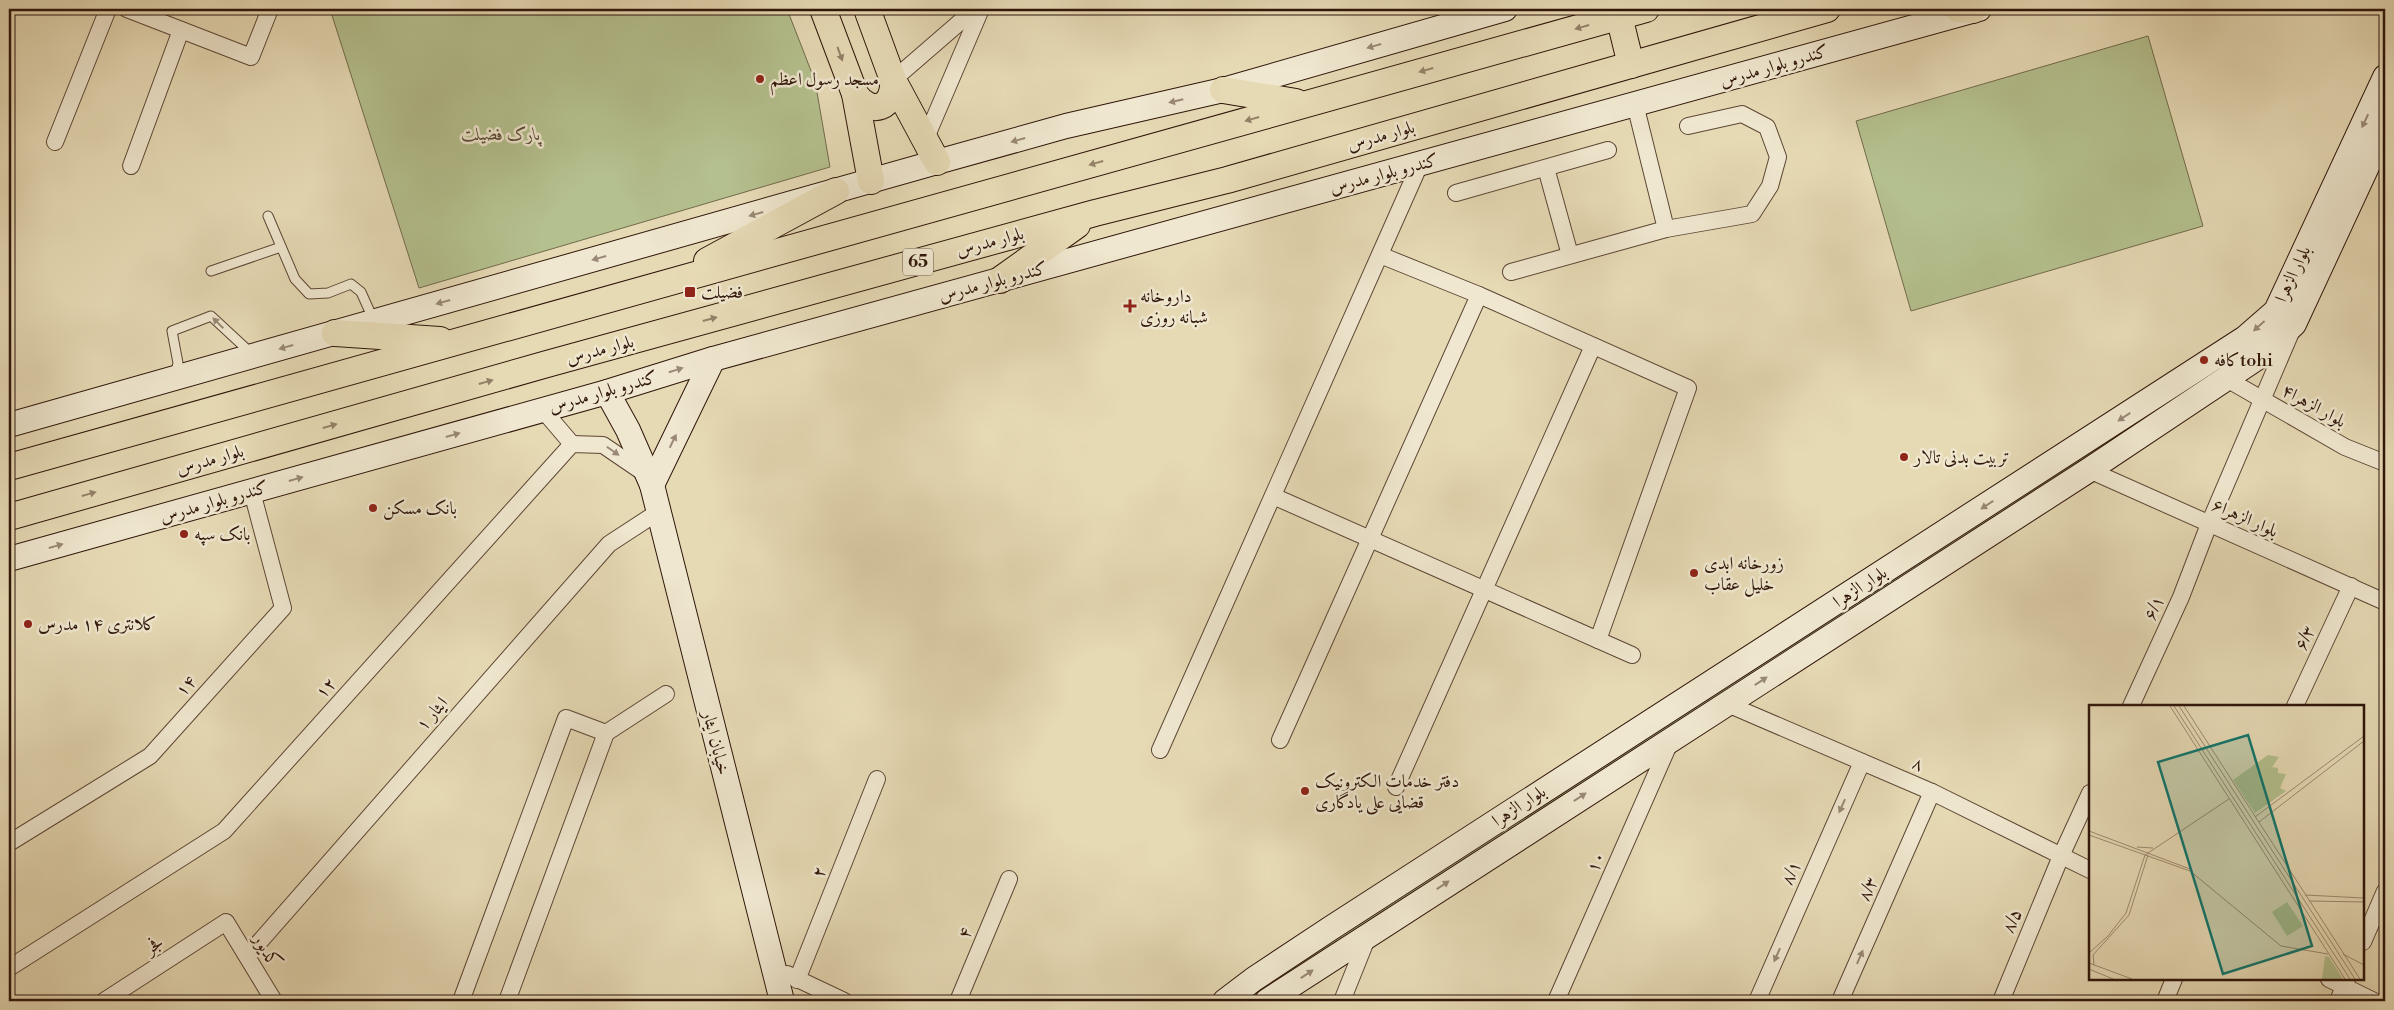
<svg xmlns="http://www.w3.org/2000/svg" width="2394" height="1010" font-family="'Libre Bodoni',Amiri,serif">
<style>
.green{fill:#b4c08e;stroke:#726a4c}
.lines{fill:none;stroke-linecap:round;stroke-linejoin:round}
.lane-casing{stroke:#5d4635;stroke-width:11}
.street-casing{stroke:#5d4635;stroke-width:18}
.secondary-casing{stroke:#2f150a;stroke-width:26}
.primary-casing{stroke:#2f150a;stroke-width:28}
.lane{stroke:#efe7cf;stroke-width:9}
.street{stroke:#efe7cf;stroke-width:16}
.secondary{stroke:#efe7cf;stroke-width:24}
.primary{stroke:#e6dab5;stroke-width:26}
.oneway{fill:#948168}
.oneway2{fill:#998876}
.poi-dot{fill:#8f2418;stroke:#efe7cf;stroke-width:2}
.labels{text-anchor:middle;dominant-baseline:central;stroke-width:5;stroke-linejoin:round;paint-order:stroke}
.shield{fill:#efe7cf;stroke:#695445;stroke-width:1}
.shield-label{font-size:16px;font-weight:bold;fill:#2f150a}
.street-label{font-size:18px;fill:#2f150a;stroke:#efe7cf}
.poi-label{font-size:18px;fill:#2f150a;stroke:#efe7cf;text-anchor:start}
.park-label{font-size:18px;font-style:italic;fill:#574832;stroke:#efe7cf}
.inset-road{fill:none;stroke:#9d8b71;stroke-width:1}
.view{fill:#0f766e;fill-opacity:0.15;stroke:#0f766e;stroke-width:2.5}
.inset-edge{fill:none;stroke:#2f150a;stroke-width:2.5}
</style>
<rect width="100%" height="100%" fill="#e6dab5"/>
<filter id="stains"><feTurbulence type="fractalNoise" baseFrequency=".004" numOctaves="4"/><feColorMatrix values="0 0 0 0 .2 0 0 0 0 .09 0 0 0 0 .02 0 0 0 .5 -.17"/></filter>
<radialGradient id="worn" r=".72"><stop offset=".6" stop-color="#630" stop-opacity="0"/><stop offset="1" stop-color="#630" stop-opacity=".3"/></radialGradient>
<!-- green -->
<g class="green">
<path d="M330,9h457l28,72 15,86 -411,121z"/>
<path d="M2148,36l55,190 -292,85 -55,-190z"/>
<path d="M2385,85v25l-25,54 -99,178 -229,152 -782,507h-12l1010,-660z"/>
</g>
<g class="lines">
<!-- lane casing -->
<g class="lane-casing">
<g id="lane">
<path d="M268,216l27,63 14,15 19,-1 23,-9 10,8 13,29"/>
<path d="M211,271l70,-24"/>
<path d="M175,375l3,-12 -6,-32 39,-15 41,38"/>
</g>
</g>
<!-- street casing -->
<g class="street-casing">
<g id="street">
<path d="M127,9l124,48 19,-48"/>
<path d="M893,80l82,-71"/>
<path d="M1635,104l31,125"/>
<path d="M925,140l56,-131"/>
<path d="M55,142l53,-133"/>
<path d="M131,166l50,-136"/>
<path d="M1546,168l24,87"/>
<path d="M1456,193l152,-43"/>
<path d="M1380,255l99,40 209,93 -90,252"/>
<path d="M1511,272l155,-43 86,-15 18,-28 8,-29 -11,-30 -25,-13 -54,12"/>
<path d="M2225,378l120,69 40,16"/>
<path d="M543,410l29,34"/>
<path d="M2089,470l296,132"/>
<path d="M1273,496l359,159"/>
<path d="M1725,703l207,89 158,78"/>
<path d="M2131,706l50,-109 28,-73 83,-194"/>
<path d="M2295,706l56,-120"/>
<path d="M606,733l60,-39"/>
<path d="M1280,740l199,-445"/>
<path d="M1160,750l260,-586"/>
<path d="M1396,787l197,-441"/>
<path d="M9,843l141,-87 133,-148 -31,-116"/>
<path d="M2363,942l22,-51"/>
<path d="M247,956l362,-412 49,-32"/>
<path d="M9,968l215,-137 348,-387 31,1 44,30"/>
<path d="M787,974l57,27"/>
<path d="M2329,979l45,22"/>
<path d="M797,980l80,-201"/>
<path d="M104,1001l122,-79 48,79"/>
<path d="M461,1001l105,-283 40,15 -99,268"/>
<path d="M958,1001l51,-122"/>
<path d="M1342,1001l26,-65"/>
<path d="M1556,1001l115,-261"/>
<path d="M1757,1001l105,-239"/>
<path d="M1840,1001l92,-209"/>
<path d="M2001,1001l60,-145 29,-63"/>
<path d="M2165,1001l9,-22"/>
<path d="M2338,1001l9,-22"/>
</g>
</g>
<!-- secondary casing -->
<g class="secondary-casing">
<g id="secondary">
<path d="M607,392l21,38 24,55 130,516"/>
<path d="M9,425l928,-263 129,-36 157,-36 282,-81"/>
<path d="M652,485l61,-126"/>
<path d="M9,559l598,-167 106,-33 1266,-350"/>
<path d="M1225,1001l29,-22 77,-51 914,-590 31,-27 109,-234"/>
<path d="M1267,1001l822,-531 171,-114 34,-32 91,-196"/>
</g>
</g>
<!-- primary casing -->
<g class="primary-casing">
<g id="primary">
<path d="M823,9l32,85 16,87"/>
<path d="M867,9l26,71 44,82"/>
<path d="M1958,9l15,1"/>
<path d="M1619,16l12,49"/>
<path d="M1223,90l73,12"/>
<path d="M855,94c16,23 40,14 38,-14"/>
<path d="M707,261l129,-70"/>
<path d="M1000,280l77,-55"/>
<path d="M335,333l105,7"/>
<path d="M9,467l1637,-458"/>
<path d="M9,517l538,-153 548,-151 132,-33 600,-171"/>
</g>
</g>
<!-- lane -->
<use href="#lane" class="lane"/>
<!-- street -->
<use href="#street" class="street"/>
<!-- secondary -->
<use href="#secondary" class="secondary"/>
<!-- primary -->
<use href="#primary" class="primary"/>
</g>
<!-- one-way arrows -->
<defs><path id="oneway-solid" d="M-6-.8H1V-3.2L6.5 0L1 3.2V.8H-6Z" transform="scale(1.25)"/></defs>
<g class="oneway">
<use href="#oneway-solid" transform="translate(1582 27) rotate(164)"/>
<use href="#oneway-solid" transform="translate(840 54) rotate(70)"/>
<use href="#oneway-solid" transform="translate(1426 70) rotate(164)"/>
<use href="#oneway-solid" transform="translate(1252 119) rotate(164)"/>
<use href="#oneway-solid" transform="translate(1096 163) rotate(164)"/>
<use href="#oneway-solid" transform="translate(710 319) rotate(-15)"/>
<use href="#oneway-solid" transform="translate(486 382) rotate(-16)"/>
<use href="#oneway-solid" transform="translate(330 426) rotate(-16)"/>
<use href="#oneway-solid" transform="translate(89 494) rotate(-16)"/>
</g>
<g class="oneway2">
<use href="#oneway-solid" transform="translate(1374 46) rotate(164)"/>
<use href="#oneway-solid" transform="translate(1176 101) rotate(167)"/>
<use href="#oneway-solid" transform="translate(2365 121) rotate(115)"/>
<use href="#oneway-solid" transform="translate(1018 140) rotate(164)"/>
<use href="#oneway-solid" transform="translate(756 214) rotate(164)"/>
<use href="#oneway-solid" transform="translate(599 258) rotate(164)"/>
<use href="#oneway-solid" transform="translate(443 302) rotate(164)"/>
<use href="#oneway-solid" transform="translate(218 323) rotate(-135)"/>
<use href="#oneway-solid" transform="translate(2259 326) rotate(138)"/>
<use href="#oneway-solid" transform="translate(286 347) rotate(164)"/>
<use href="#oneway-solid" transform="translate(676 370) rotate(-17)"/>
<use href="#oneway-solid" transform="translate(2124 417) rotate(147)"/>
<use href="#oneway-solid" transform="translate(453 435) rotate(-16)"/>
<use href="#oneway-solid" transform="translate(673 441) rotate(-64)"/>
<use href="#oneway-solid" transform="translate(613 451) rotate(35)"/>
<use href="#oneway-solid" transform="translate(296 479) rotate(-16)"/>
<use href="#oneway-solid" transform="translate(1987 505) rotate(147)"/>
<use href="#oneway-solid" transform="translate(56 546) rotate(-16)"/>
<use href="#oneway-solid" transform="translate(1761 681) rotate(-33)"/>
<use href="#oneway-solid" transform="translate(1580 797) rotate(-33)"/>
<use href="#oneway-solid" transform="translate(1842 806) rotate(114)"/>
<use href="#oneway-solid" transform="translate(1443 885) rotate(-33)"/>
<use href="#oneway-solid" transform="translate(1777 955) rotate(114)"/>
<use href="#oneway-solid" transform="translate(1860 957) rotate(-66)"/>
<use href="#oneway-solid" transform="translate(1307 974) rotate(-33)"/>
</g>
<!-- markers -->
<g class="poi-dot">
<circle cx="760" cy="79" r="5"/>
<rect x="684" y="286" width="12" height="12" rx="2.5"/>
<path d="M1127.5 298.5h5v5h5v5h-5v5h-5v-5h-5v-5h5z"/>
<circle cx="2204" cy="360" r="5"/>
<circle cx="1904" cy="457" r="5"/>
<circle cx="373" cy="508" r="5"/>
<circle cx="184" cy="534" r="5"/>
<circle cx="1694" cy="573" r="5"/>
<circle cx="28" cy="624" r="5"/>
<circle cx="1305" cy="791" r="5"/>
</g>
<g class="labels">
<!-- shield labels -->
<rect class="shield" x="903" y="248.5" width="30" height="27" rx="4"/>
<g class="shield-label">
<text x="918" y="262">65</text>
</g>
<!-- street labels -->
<g class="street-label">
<text transform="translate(1774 66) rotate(-16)">کندرو بلوار مدرس</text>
<text transform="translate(1381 136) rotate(-16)">بلوار مدرس</text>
<text transform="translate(1384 174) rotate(-15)">کندرو بلوار مدرس</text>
<text transform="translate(990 242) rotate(-15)">بلوار مدرس</text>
<text transform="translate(2293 274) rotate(-65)">بلوار الزهرا</text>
<text transform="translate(993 282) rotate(-15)">کندرو بلوار مدرس</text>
<text transform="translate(600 350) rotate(-15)">بلوار مدرس</text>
<text transform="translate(603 392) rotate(-16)">کندرو بلوار مدرس</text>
<text transform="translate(2314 406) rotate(29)">بلوار الزهرا۴</text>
<text transform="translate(210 460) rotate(-16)">بلوار مدرس</text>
<text transform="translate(214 502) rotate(-16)">کندرو بلوار مدرس</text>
<text transform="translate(2245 518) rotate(24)">بلوار الزهرا۶</text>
<text transform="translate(1860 587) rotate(-33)">بلوار الزهرا</text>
<text transform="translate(2154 608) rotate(-65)">۶/۱</text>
<text transform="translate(2305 638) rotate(-65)">۶/۳</text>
<text transform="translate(186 686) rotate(-48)">۱۴</text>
<text transform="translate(326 688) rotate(-48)">۱۲</text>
<text transform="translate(432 714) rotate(-49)">ایثار ۱</text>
<text transform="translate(716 743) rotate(76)">خیابان ایثار</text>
<text transform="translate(1918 764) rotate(23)">۸</text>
<text transform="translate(1519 806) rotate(-33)">بلوار الزهرا</text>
<text transform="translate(1596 862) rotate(-66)">۱۰</text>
<text transform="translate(819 872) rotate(-68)">۲</text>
<text transform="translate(1791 873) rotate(-66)">۸/۱</text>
<text transform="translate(1868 889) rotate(-66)">۸/۳</text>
<text transform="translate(2012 921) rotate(-67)">۸/۵</text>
<text transform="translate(965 933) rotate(-67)">۴</text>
<text transform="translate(154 945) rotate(-33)">فجر</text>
<text transform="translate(267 951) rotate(59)">کدیور</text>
</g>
<!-- poi labels -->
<g class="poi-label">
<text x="770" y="79">مسجد رسول اعظم</text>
<text x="701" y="292">فضیلت</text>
<text x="1140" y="296">داروخانه<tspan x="1140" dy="21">شبانه روزی</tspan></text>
<text x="2214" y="360">کافهtohi</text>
<text x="1914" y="457">تربیت بدنی تالار</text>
<text x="383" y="508">بانک مسکن</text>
<text x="194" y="534">بانک سپه</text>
<text x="1704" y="563">زورخانه ابدی<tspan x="1704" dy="21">خلیل عقاب</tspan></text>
<text x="38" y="624">کلانتری ۱۴ مدرس</text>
<text x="1315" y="781">دفتر خدمات الکترونیک<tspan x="1315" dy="21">قضایی علی یادگاری</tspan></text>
</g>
<!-- park labels -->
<g class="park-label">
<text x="501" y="134">پارک فضیلت</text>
</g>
</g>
<!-- overview -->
<g transform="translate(2089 705)">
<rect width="275" height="275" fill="#e6dab5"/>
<path d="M179,50l11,2 -7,10 6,1v5l8,1 -6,14 6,3 -31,22 -22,-33zM198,197l16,24 -16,10 -15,-24zM236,251l4,1 14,22h-21z" fill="#b4c08e"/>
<path class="inset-road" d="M81,1l175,273M85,1l176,273M90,1l176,273M95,1l176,273M166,112l109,-81M170,117l105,-81M0,126l101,38M0,130l101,36 91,75 47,8M48,142l16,1M216,190l59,3M220,196l55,1M0,248l19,-17 18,-23 19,-58 84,-56M254,249l21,11M0,258l43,16M5,260l-1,-10 36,-40 19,-60M0,264l24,10"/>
<path class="view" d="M159,30l64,211 -89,28 -65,-212z"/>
<rect width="275" height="275" class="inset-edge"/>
</g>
<!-- margin -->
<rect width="2394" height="1010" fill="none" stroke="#e6dab5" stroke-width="30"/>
<rect x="10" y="10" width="2374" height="990" fill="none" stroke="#2f150a" stroke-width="2.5"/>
<rect x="15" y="15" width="2364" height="980" fill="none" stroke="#2f150a"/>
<rect width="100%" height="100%" filter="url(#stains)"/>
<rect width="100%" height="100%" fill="url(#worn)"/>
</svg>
